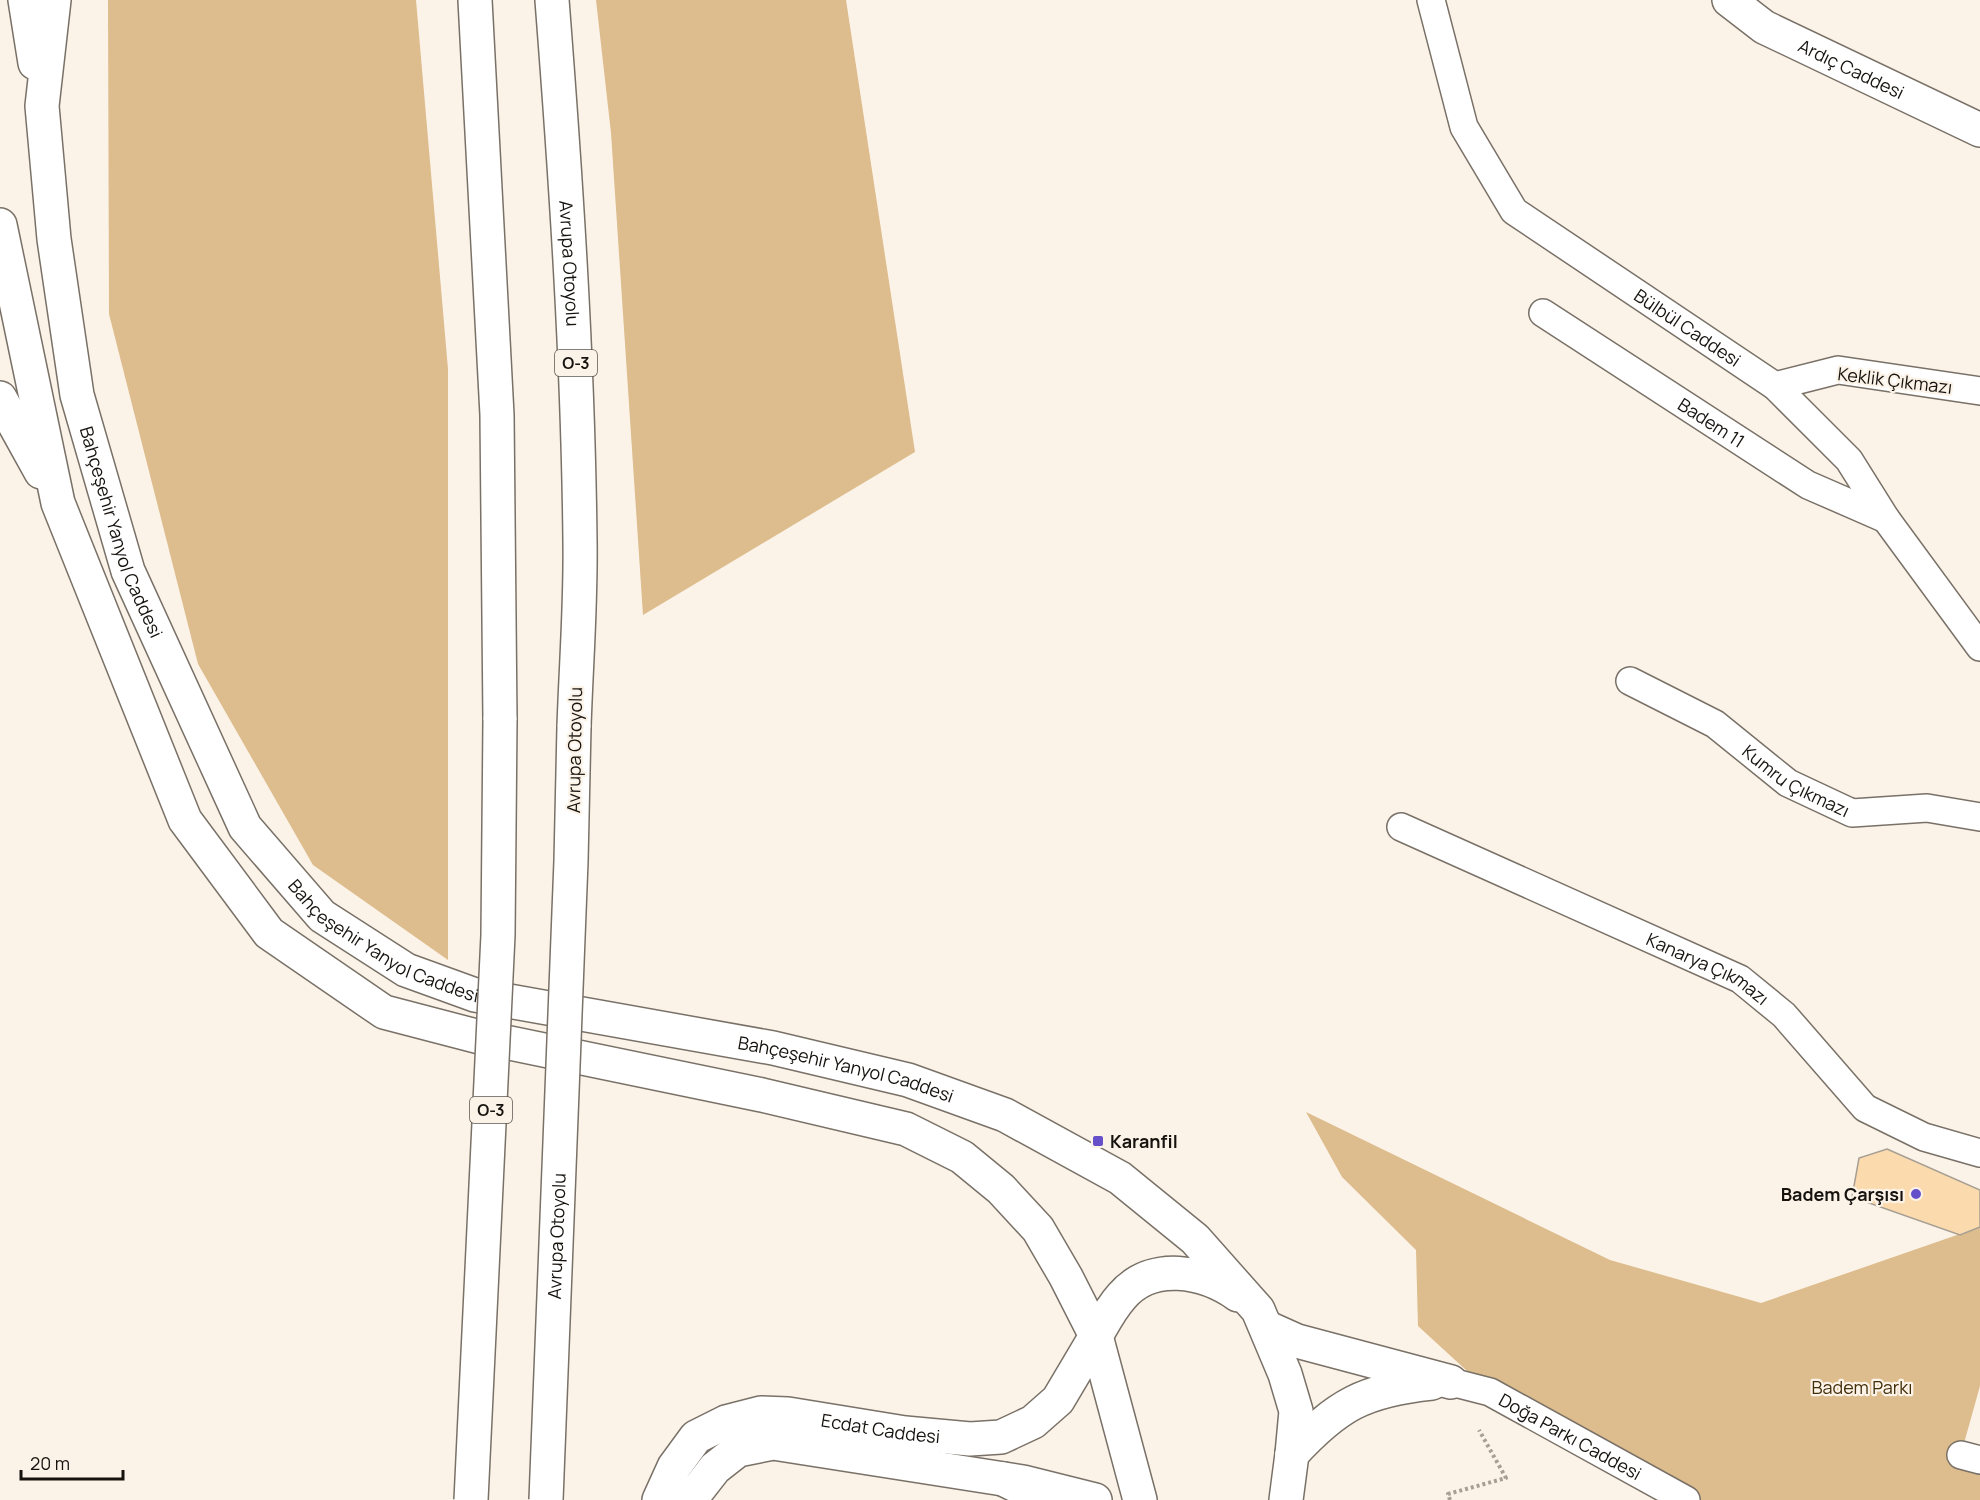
<svg xmlns="http://www.w3.org/2000/svg" width="1980" height="1500" font-family="Manrope,sans-serif">
<style>
.green{fill:#ddbc8d}
.building{fill:#fbdbad;stroke:#a79f94;stroke-width:1.5}
.lines{fill:none;stroke-linecap:round;stroke-linejoin:round}
.minor-casing{stroke:#797167;stroke-width:30}
.tertiary-casing{stroke:#797167;stroke-width:36}
.secondary-casing{stroke:#797167;stroke-width:36}
.primary-casing{stroke:#797167;stroke-width:36}
.trunk-casing{stroke:#797167;stroke-width:36}
.motorway-casing{stroke:#797167;stroke-width:36}
.path{stroke:#a69f96;stroke-width:4;stroke-dasharray:3 3;stroke-linecap:butt}
.minor{stroke:#fff;stroke-width:27}
.tertiary{stroke:#fff;stroke-width:33}
.secondary{stroke:#fff;stroke-width:33}
.primary{stroke:#fff;stroke-width:33}
.trunk{stroke:#fff;stroke-width:33}
.motorway{stroke:#fff;stroke-width:33}
.motorway-bridge-casing{stroke:#797167;stroke-width:36;stroke-linecap:butt}
.motorway-bridge{stroke:#fff;stroke-width:33}
.poi-dot{fill:#6550c9;stroke:#fcf3e8;stroke-width:2}
.labels{text-anchor:middle;dominant-baseline:central;stroke-width:4.5;stroke-linejoin:round;paint-order:stroke}
.shield{fill:#fcf3e8;stroke:#5b5650;stroke-width:1.5}
.shield-label{font-size:16px;font-weight:bold;fill:#16130f}
.street-label{font-size:18px;fill:#16130f;stroke:#fcf3e8}
.poi-label{font-size:18px;font-weight:bold;fill:#16130f;stroke:#fcf3e8;text-anchor:start}
.park-label{font-size:18px;fill:#432e0a;stroke:#fcf3e8}
</style>
<rect width="100%" height="100%" fill="#fcf3e8"/>
<!-- green -->
<g class="green">
<path d="M108,0h308l32,369v591l-135,-95 -115,-201 -89,-350z"/>
<path d="M596,0h250l69,452 -272,163 -32,-482z"/>
<path d="M1306,1112l304,148 151,43 219,-76v159l-19,68 19,6v40h-294l-196,-108 -72,-66 -2,-76 -74,-73z"/>
</g>
<!-- building -->
<path class="building" d="M1887,1149l93,41v37l-20,8 -108,-38 7,-39z"/>
<g class="lines">
<!-- minor casing -->
<g class="minor-casing">
<g id="minor">
<path id="s1" d="M1431,0l33,127 50,84 261,175 74,74 37,59 94,128"/>
<path id="s2" d="M1543,313l265,172 78,34"/>
<path d="M1775,386l63,-16 142,21"/>
<path id="s3" d="M1630,681l85,43 73,59 64,30 75,-5 53,9"/>
<path id="s4" d="M1401,827l339,152 44,36 81,93 59,29 56,16"/>
<path id="s5" d="M1451,1382l39,10 196,108"/>
<path d="M1961,1455l19,5"/>
</g>
</g>
<!-- tertiary casing -->
<g class="tertiary-casing">
<g id="tertiary">
<path id="s6" d="M1729,0l35,27 216,103"/>
</g>
</g>
<!-- secondary casing -->
<g class="secondary-casing">
<g id="secondary">
<path id="s7" d="M659,1500l15,-33 22,-30 30,-15 35,-9 27,1 117,19 65,6 31,-2 32,-15 25,-22 38,-64"/>
<path d="M690,1500l25,-32 23,-18 35,-7 250,39 72,18"/>
</g>
</g>
<!-- primary casing -->
<g class="primary-casing">
<g id="primary">
<path d="M25,0l10,63"/>
<path id="s8" d="M54,0l-12,106 12,133 23,156 51,176 117,256 77,89 84,54 69,25 298,53 135,32 97,35 115,63 75,61 63,71 27,64 11,37 -4,43"/>
<path d="M0,225l58,278 127,317 84,113 115,79 92,24 286,59 144,34 56,28 39,32 37,40 28,48 30,59 44,164"/>
<path d="M0,398l41,74"/>
<path d="M1268,1328l29,13 154,41"/>
<path d="M1096,1336c8,-14 15,-28 26,-40 30,-35 82,-25 116,-1"/>
<path d="M1292,1454c45,-49 72,-64 140,-71"/>
</g>
</g>
<!-- trunk casing -->
<g class="trunk-casing">
<g id="trunk">
<path d="M1003,1479l43,21"/>
<path d="M1286,1500l6,-46"/>
</g>
</g>
<!-- motorway casing -->
<g class="motorway-casing">
<g id="motorway">
<path d="M475,0l22,415 3,305"/>
<path id="s9" d="M552,0c14,180 26,360 28,541 1,62 -4,124 -6,186"/>
</g>
</g>
<!-- path -->
<path class="path" d="M1450,1500l-2,-6 58,-16 -27,-48"/>
<!-- minor -->
<use href="#minor" class="minor"/>
<!-- tertiary -->
<use href="#tertiary" class="tertiary"/>
<!-- secondary -->
<use href="#secondary" class="secondary"/>
<!-- primary -->
<use href="#primary" class="primary"/>
<!-- trunk -->
<use href="#trunk" class="trunk"/>
<!-- motorway -->
<use href="#motorway" class="motorway"/>
<!-- motorway-bridge casing -->
<g class="motorway-bridge-casing">
<g id="motorway-bridge">
<path d="M471,1500l27,-565 2,-215"/>
<path id="s10" d="M546,1500l25,-639 3,-134"/>
</g>
</g>
<!-- motorway-bridge -->
<use href="#motorway-bridge" class="motorway-bridge"/>
</g>
<!-- markers -->
<g class="poi-dot">
<rect x="1092" y="1135" width="12" height="12" rx="3"/>
<circle cx="1916" cy="1194" r="6"/>
</g>
<g class="labels">
<!-- shield labels -->
<g class="shield">
<rect x="555" y="350" width="42" height="26" rx="4.5"/>
<rect x="470" y="1097" width="42" height="26" rx="4.5"/>
</g>
<g class="shield-label">
<text x="576" y="363">O-3</text>
<text x="491" y="1110">O-3</text>
</g>
<!-- street labels -->
<g class="street-label">
<text stroke="none"><textPath href="#s6" startOffset="141">Ardıç Caddesi</textPath></text>
<text stroke="none"><textPath href="#s9" startOffset="264">Avrupa Otoyolu</textPath></text>
<text stroke="none"><textPath href="#s1" startOffset="438">Bülbül Caddesi</textPath></text>
<text transform="translate(1895 380) rotate(7)">Keklik Çıkmazı</text>
<text stroke="none"><textPath href="#s2" startOffset="201">Badem 11</textPath></text>
<text stroke="none"><textPath href="#s8" startOffset="542">Bahçeşehir Yanyol Caddesi</textPath></text>
<text transform="translate(574 750) rotate(-89)">Avrupa Otoyolu</text>
<text stroke="none"><textPath href="#s3" startOffset="195">Kumru Çıkmazı</textPath></text>
<text stroke="none"><textPath href="#s8" startOffset="1046">Bahçeşehir Yanyol Caddesi</textPath></text>
<text stroke="none"><textPath href="#s4" startOffset="338">Kanarya Çıkmazı</textPath></text>
<text stroke="none"><textPath href="#s8" startOffset="1532">Bahçeşehir Yanyol Caddesi</textPath></text>
<text stroke="none"><textPath href="#s10" startOffset="264">Avrupa Otoyolu</textPath></text>
<text stroke="none"><textPath href="#s7" startOffset="264">Ecdat Caddesi</textPath></text>
<text stroke="none"><textPath href="#s5" startOffset="132">Doğa Parkı Caddesi</textPath></text>
</g>
<!-- poi labels -->
<g class="poi-label">
<text x="1110" y="1141">Karanfil</text>
<text x="1904" y="1194" text-anchor="end">Badem Çarşısı</text>
</g>
<!-- park labels -->
<g class="park-label">
<text x="1862" y="1387">Badem Parkı</text>
</g>
</g>
<!-- scale -->
<path d="M21 1470v9h102v-9" fill="none" stroke="#16130f" stroke-width="3"/>
<text x="30" y="1470" font-size="18" fill="#16130f" stroke="#fcf3e8" stroke-width="4.5" paint-order="stroke">20 m</text>
</svg>
